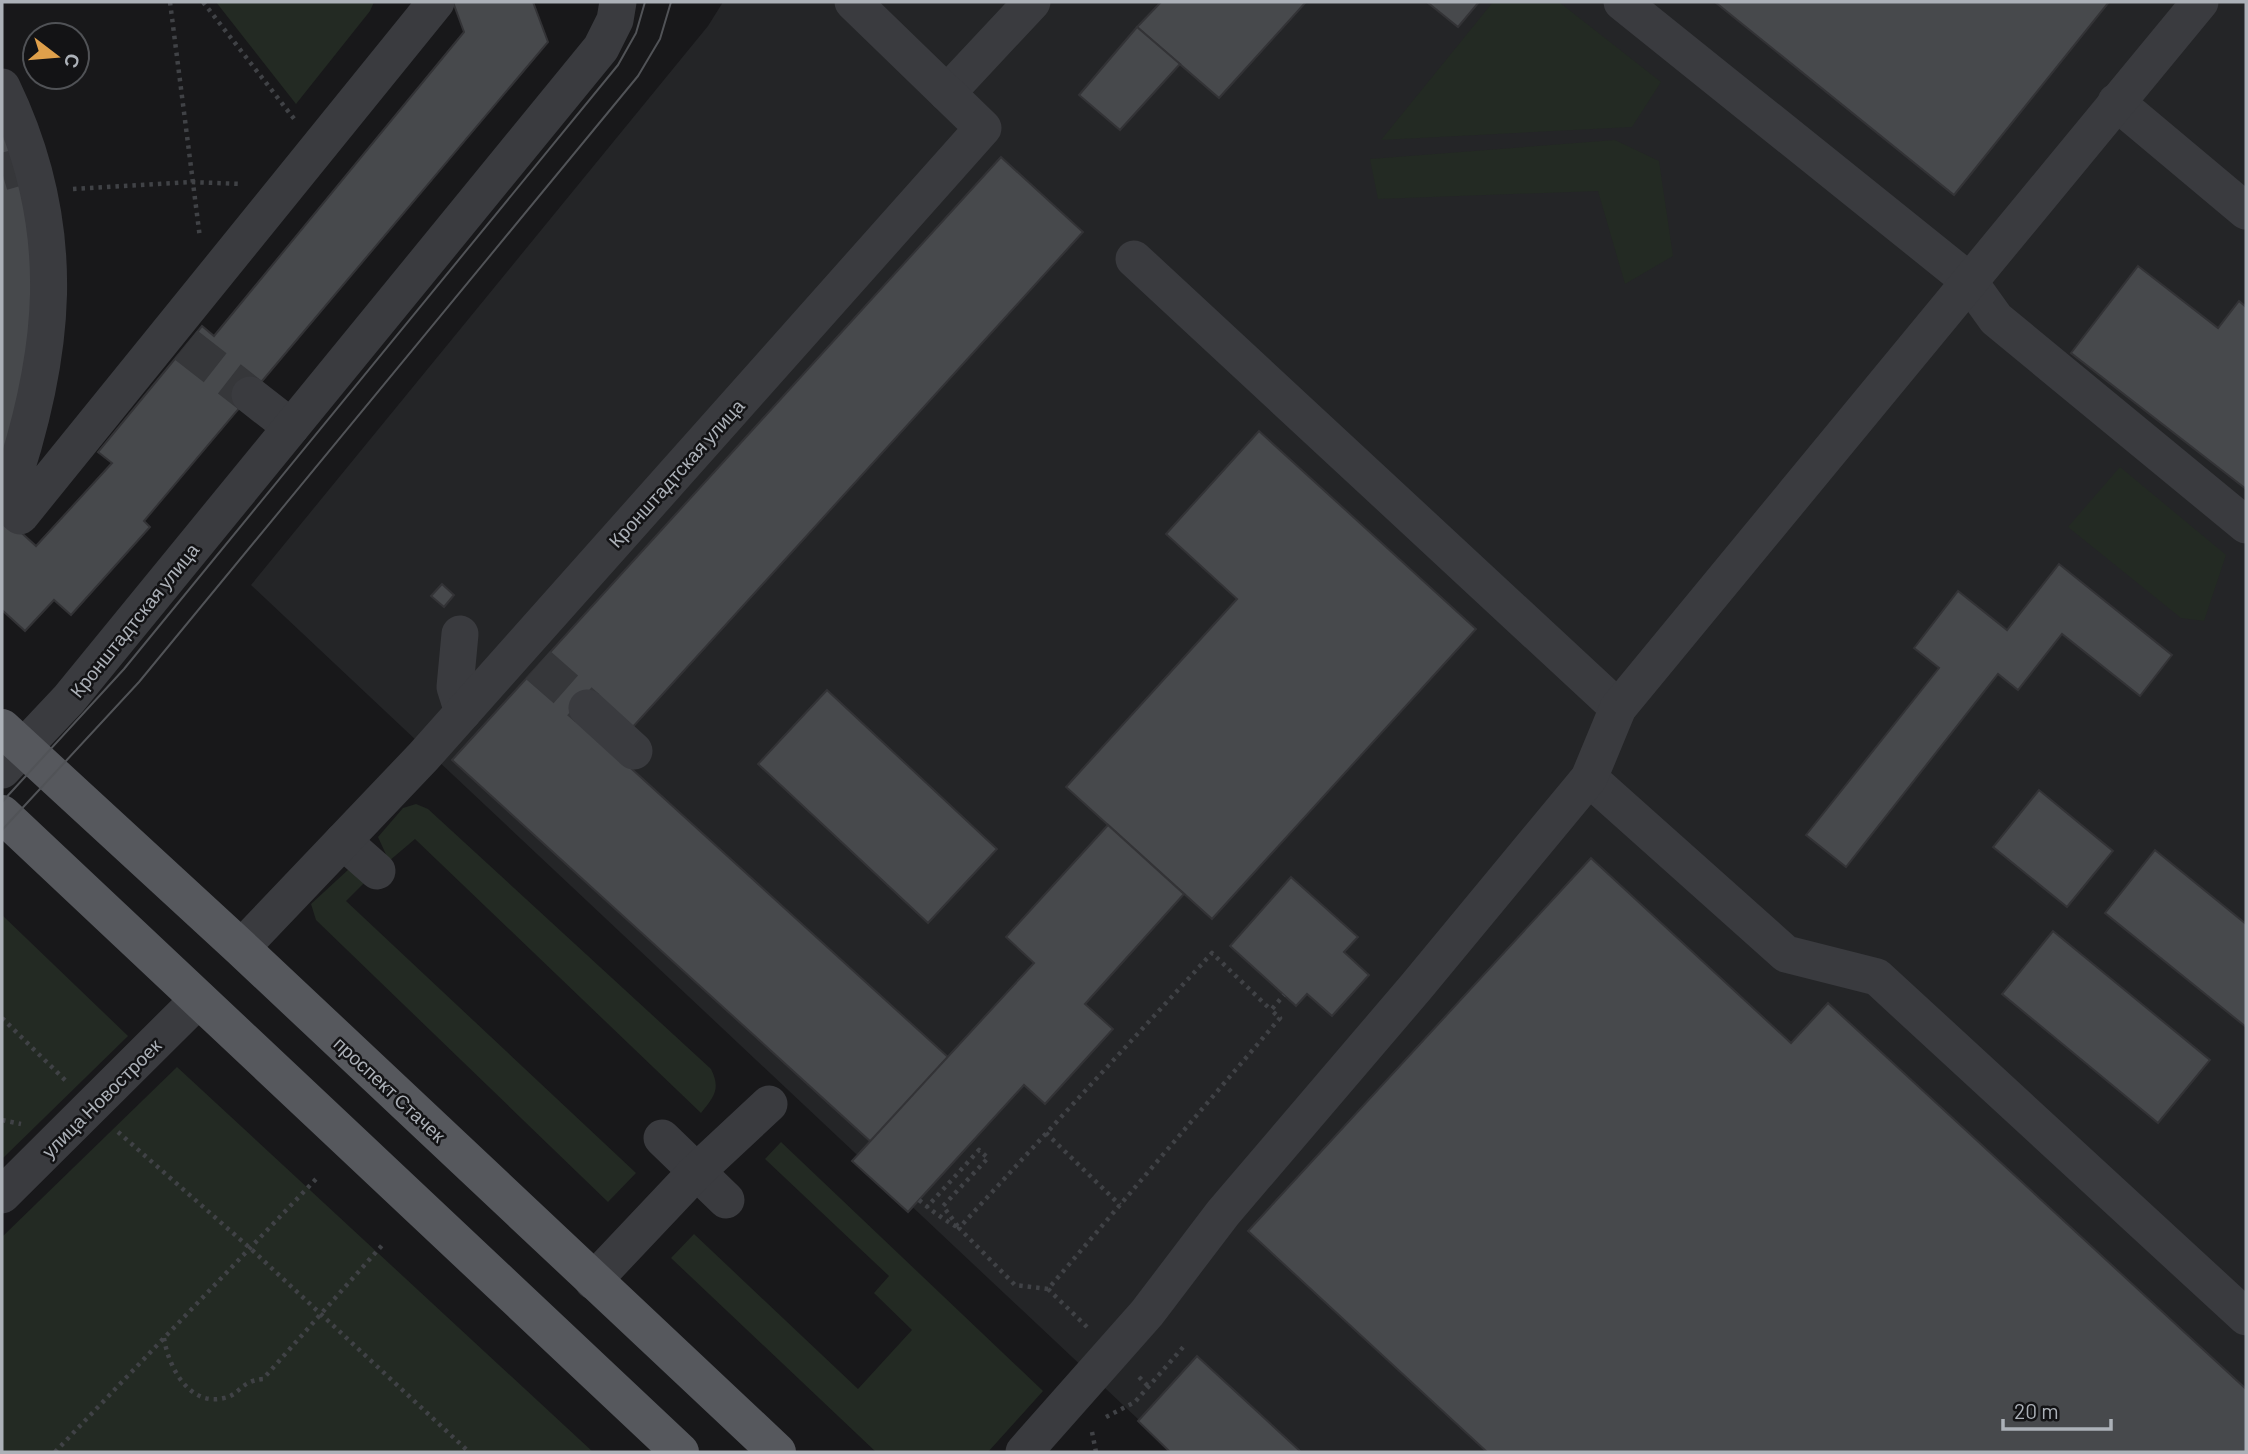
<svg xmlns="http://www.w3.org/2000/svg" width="2248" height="1454" font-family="Barlow,sans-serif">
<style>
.built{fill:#242527}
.green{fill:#232a23}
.building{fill:#47494c;stroke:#333336;stroke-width:2}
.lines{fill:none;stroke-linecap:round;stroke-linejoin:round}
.minor-tunnel{stroke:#36373a;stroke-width:37;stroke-dasharray:37 18;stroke-linecap:butt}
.path{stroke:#404246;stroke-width:4.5;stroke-dasharray:3.5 5;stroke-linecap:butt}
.minor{stroke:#3a3b3f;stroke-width:37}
.major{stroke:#56585d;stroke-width:38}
.tram{stroke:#515357;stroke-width:2}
.labels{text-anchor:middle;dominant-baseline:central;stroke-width:5;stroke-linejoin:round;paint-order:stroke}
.street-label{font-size:19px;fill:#acb1b8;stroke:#131315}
</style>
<rect width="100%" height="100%" fill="#18181a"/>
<!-- built -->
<path class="built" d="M723,2h1523v1450h-1073l-922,-867 457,-559z"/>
<!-- green -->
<g class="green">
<path d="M216,2h158l-4,9 -74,93z"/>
<path d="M1493,2h66l102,80 -29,45 -251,13z"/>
<path d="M1615,140l44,21 14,95 -48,28 -27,-93 -220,8 -8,-40z"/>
<path d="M2120,467l106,88 -22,66 -23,-3 -113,-91z"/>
<path d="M416,804l12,5 283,260c10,20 3,28 -10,44l-286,-274 -26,22 -11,-24 25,-29z"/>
<path d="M349,869l20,9 -23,23 290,272 -28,29 -292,-282 -5,-16z"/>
<path d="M2,915l126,121 -126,123z"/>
<path d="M177,1067l416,385h-591v-215z"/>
<path d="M781,1142l262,249 -55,61h-112l-205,-194 23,-24 164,155 54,-59 -38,-37 15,-17 -124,-117z"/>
</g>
<!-- building -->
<g class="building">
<path d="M453,2h80l15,40 -404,479 6,6 -79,88 -17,-15 -29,31 -23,-21v-95l34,31 76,-83 -14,-11 104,-126 12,10 250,-304z"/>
<path d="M1161,2h145l-87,96 -82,-71z"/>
<path d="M1427,2h52l-21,25z"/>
<path d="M1715,2h394l-155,193z"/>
<path d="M1137,27l43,37 -60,66 -41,-35z"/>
<path d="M2,117l23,88 11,84 -7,80 -27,107z"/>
<path d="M1001,157l82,75 -452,497 -54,-10 371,338 -77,85 -419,-382z"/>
<path d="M2138,266l80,62 21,-27 7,6v182l-175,-136z"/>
<path d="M1259,431l217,198 -264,290 -146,-132 171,-188 -71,-65z"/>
<path d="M2059,564l113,91 -32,41 -78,-62 -44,56 -20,-16 -152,193 -40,-32 133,-167 -25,-20 44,-57 49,39z"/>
<path d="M442,584l12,11 -10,12 -13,-11z"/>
<path d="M827,690l170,159 -69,74 -170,-159z"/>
<path d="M2039,790l74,61 -46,56 -74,-60z"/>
<path d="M1108,825l76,69 -99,110 28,25 -68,75 -21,-19 -116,127 -56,-51 182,-198 -28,-26z"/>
<path d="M2155,850l91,74v103l-141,-114z"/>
<path d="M1591,858l200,185 37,-40 418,386v63h-759l-239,-221z"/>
<path d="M1291,877l67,60 -14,15 25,23 -37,41 -25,-22 -11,12 -66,-60z"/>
<path d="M2053,931l157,129 -52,63 -156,-129z"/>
<path d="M1197,1356l104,96h-131l-32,-31z"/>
</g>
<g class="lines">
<!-- minor-tunnel -->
<g class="minor-tunnel">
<path d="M2,172l14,-4"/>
<path d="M186,345l64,50"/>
<path d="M538,665l49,43"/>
</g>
<!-- path -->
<g class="path">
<path d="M170,2l30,236"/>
<path d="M203,2l92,118"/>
<path d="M73,189l117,-7 52,2"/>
<path d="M2,1018l65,64"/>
<path d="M2,1120l19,4"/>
<path d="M118,1132l133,117 218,203"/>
<path d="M1046,1133l74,72"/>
<path d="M919,1200c13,11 25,20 40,28l-16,-22 45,-48 -9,-8 -52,57"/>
<path d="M1048,1289l-33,-4 -56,-57 253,-275 59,57"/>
<path d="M1087,1327l-39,-38 232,-271 -9,-8 13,-15"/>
<path d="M164,1338c4,28 25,69 60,60 16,-3 16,-17 39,-19l122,-137"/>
<path d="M1139,1377l9,9"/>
<path d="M1106,1417l29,-15 50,-57"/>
<path d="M1092,1432l4,20"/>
<path d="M55,1452l262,-274"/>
</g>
<!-- minor -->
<g class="minor">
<path d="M1622,2l346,278 28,39 250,206"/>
<path d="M2,87c69,143 54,271 3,416l15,13 416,-514"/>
<path d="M947,93l85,-91"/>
<path d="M2116,102l130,109"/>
<path d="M1134,259l484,449"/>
<path d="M250,395l41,32"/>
<path d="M460,634l-5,53 8,25"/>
<path d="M587,708l47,43"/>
<path d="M2,770l67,-71 532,-651 14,-28 3,-18"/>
<path d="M1589,778l197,176 91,23 369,340"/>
<path d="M343,841l34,30"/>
<path d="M241,948l182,-191 560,-629 -130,-126"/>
<path d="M662,1138l64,62"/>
<path d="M2,1195l197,-196"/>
<path d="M593,1281l102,-108 74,-69"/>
<path d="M1024,1452l123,-139 76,-100 193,-226 173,-209 29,-70 582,-706"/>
</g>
<!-- major -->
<g class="major">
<path d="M2,728l239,220 536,504"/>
<path d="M2,814l678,638"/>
</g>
<!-- tram -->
<g class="tram">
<path d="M2,802l122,-133 494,-604 18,-32 9,-31"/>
<path d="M2,830l137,-148 499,-606 22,-37 11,-37"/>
</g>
</g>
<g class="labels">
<!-- street labels -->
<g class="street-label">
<text transform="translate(676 473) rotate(-48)">Кронштадтская улица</text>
<text transform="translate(134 620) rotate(-51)">Кронштадтская улица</text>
<text transform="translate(390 1089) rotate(43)">проспект Стачек</text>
<text transform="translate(101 1098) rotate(-45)">улица Новостроек</text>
</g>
</g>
<!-- border -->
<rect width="2248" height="1454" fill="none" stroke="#acb1b8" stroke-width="7"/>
<!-- north arrow -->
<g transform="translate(56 56) rotate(106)"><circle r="33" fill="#131315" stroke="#505256" stroke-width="2"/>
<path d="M0-5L12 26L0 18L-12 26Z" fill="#dfa04b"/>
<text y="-10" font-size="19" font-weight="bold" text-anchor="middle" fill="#acb1b8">С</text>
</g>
<!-- scale -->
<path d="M2003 1419v10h108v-10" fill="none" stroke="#acb1b8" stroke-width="3.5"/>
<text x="2014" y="1419" font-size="21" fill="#acb1b8" stroke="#131315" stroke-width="5" paint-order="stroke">20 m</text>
</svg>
